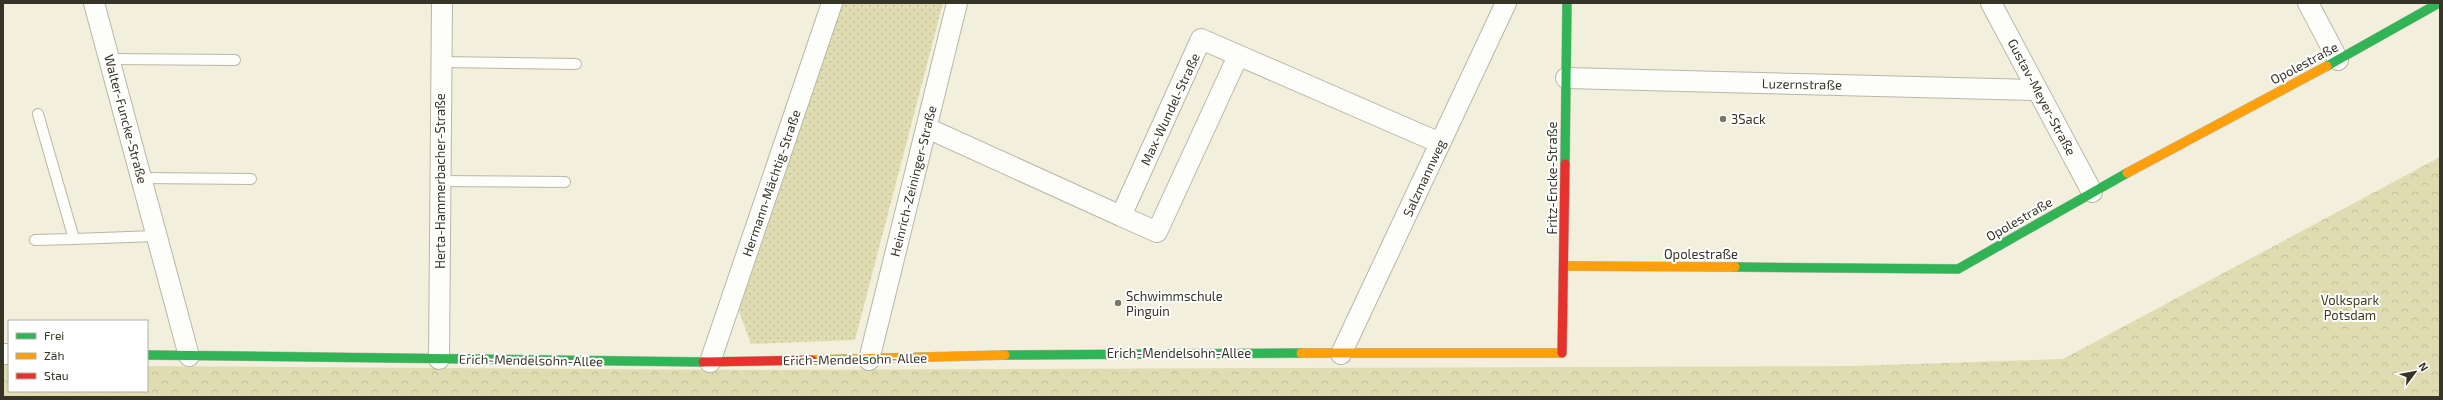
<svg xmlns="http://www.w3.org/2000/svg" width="2443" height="400" font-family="'Exo 2',sans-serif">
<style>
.grass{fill:url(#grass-dots)}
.forest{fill:url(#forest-crowns)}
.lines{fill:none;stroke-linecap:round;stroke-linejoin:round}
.lane-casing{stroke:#b8b7a7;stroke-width:12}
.street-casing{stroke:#b8b7a7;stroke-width:22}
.fast-casing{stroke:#b8b7a7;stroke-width:10}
.slow-casing{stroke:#b8b7a7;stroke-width:10}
.jam-casing{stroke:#b8b7a7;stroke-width:10}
.lane{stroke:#fdfdfa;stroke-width:10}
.street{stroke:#fdfdfa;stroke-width:20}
.fast{stroke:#30b455;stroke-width:9}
.slow{stroke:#ff9f0a;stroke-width:9}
.jam{stroke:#e5322d;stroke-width:9}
.poi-dot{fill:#787666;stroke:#fff;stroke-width:1.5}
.labels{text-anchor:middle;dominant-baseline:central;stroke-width:4;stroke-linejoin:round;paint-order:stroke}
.street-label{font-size:13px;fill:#363426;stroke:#fff}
.poi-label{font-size:13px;fill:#363426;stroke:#fff;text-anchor:start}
.park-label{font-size:13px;fill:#403c17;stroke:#fff}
</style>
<defs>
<pattern id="grass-dots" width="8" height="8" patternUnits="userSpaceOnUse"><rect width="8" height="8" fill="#e0dcb2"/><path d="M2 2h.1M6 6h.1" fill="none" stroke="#c1bd99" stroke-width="1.8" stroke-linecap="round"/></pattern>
<pattern id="forest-crowns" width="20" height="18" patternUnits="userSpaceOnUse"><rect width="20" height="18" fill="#e0dcb2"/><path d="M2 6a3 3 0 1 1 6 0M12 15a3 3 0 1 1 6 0" fill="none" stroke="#c1bd99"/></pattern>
</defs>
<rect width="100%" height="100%" fill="#f2f0dc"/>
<!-- grass -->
<path class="grass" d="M842,3h101l-88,337 -104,4 -12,-33z"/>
<!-- forest -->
<path class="forest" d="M2440,157v240h-2437v-32h6v26h138v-25l596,4 1111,-4 209,-7z"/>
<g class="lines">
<!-- lane casing -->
<g class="lane-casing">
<g id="lane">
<path d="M110,59l125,1"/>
<path d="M441,62l135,2"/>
<path d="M38,114l36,125 82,-3"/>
<path d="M142,178l109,1"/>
<path d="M439,181l126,1"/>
<path d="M35,240l39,-1"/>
</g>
</g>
<!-- street casing -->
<g class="street-casing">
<g id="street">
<path d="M94,3l95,353"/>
<path d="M1991,3l101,189"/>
<path d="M2308,3l30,57"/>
<path d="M1566,78l471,12"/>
<path d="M927,128l194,88 80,-177 239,104"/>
<path d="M1121,216l36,16 81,-176"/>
<path d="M3,354h6"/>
<path d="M1341,354l165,-351"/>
<path d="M439,359l3,-356"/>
<path d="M869,360l88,-357"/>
<path d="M710,362l122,-359"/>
</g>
</g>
<!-- fast casing -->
<g class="fast-casing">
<g id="fast">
<path d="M2327,66l112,-63"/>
<path d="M1565,164l2,-161"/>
<path d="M1735,267l223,2 169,-96"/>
<path d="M147,355l556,7"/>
<path d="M1005,355l296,-2"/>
</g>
</g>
<!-- slow casing -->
<g class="slow-casing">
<g id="slow">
<path d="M2127,173l200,-107"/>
<path d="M1565,266l170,1"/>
<path d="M1301,353h261"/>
<path d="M812,360l193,-5"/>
</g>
</g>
<!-- jam casing -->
<g class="jam-casing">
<g id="jam">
<path d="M1562,353l3,-189"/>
<path d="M703,362l109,-2"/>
</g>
</g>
<!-- lane -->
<use href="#lane" class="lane"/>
<!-- street -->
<use href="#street" class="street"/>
<!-- fast -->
<use href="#fast" class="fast"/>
<!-- slow -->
<use href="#slow" class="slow"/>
<!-- jam -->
<use href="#jam" class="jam"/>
</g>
<!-- markers -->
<g class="poi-dot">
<circle cx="1723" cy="119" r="4"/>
<circle cx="1118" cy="303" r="4"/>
</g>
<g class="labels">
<!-- street labels -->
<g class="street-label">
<text transform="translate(2304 63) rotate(-28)">Opolestraße</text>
<text transform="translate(1802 84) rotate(1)">Luzernstraße</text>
<text transform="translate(2042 97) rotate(62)">Gustav-Meyer-Straße</text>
<text transform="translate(1170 109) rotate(-65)">Max-Wundel-Straße</text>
<text transform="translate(126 119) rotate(75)">Walter-Funcke-Straße</text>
<text transform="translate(1424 178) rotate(-65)">Salzmannweg</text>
<text transform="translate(1552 178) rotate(-90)">Fritz-Encke-Straße</text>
<text transform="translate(440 181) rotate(-90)">Herta-Hammerbacher-Straße</text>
<text transform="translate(913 181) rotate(-76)">Heinrich-Zeininger-Straße</text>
<text transform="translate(771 183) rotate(-71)">Hermann-Mächtig-Straße</text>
<text transform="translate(2019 219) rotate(-30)">Opolestraße</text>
<text x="1701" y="254">Opolestraße</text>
<text x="1179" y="353">Erich-Mendelsohn-Allee</text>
<text transform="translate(855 359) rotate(-1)">Erich-Mendelsohn-Allee</text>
<text transform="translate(531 360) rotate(1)">Erich-Mendelsohn-Allee</text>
</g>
<!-- poi labels -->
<g class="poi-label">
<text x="1731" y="119">3Sack</text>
<text x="1126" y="296">Schwimmschule<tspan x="1126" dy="15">Pinguin</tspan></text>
</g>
<!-- park labels -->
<g class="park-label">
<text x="2350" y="300">Volkspark<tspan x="2350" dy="15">Potsdam</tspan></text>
</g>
</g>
<!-- border -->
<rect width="2443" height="400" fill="none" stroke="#363426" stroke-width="8"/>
<!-- legend -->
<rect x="8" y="320" width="140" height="72" fill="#ffffff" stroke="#afaea8"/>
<rect x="16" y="333" width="20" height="6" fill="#30b455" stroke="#afaea8"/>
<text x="44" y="340" font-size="12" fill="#363426">Frei</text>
<rect x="16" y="353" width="20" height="6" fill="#ff9f0a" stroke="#afaea8"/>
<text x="44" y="360" font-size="12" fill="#363426">Zäh</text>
<rect x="16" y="373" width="20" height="6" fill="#e5322d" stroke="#afaea8"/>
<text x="44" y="380" font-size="12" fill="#363426">Stau</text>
<!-- north arrow -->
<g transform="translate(2415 372) rotate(58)" stroke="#ffffff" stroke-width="3" paint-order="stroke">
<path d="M0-3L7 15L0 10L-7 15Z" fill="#363426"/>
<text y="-6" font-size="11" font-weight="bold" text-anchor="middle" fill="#363426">N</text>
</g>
</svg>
